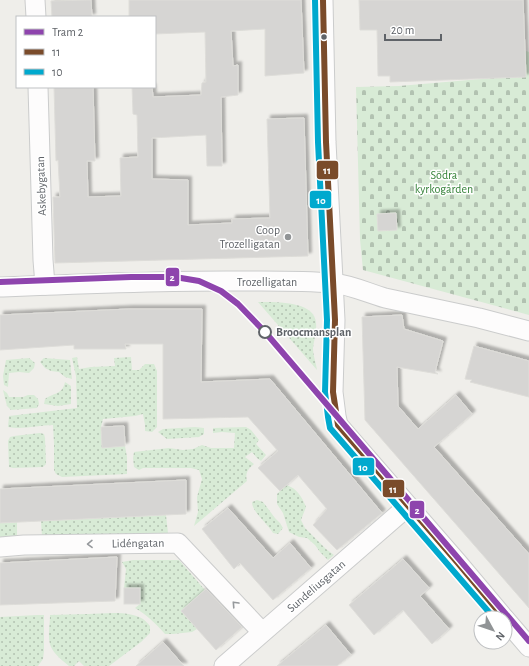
<svg xmlns="http://www.w3.org/2000/svg" width="529" height="666" font-family="'Alegreya Sans',sans-serif">
<style>
.grass{fill:url(#grass-dots)}
.cemetery{fill:url(#cemetery-stones)}
.building{fill:#d6d5d3;stroke:#deddd9;filter:url(#shadow)}
.lines{fill:none;stroke-linecap:round;stroke-linejoin:round}
.street-casing{stroke:#cbcccc;stroke-width:21}
.street{stroke:#fdfcfc;stroke-width:19}
.bus-1-casing{stroke:#fff;stroke-width:9}
.bus-2-casing{stroke:#fff;stroke-width:9}
.bus-1{stroke:#7a4b2a;stroke-width:6}
.bus-2{stroke:#00a9ce;stroke-width:6}
.tram-1-casing{stroke:#fff;stroke-width:9}
.tram-1{stroke:#8e44ad;stroke-width:6}
.oneway{stroke:#96999c}
.bus-dot{fill:#5f6368;stroke:#fff;stroke-width:1.5}
.poi-dot{fill:#919496;stroke:#fff;stroke-width:1.5}
.stop-dot{fill:#fff;stroke:#5f6368;stroke-width:2}
.labels{text-anchor:middle;dominant-baseline:central;stroke-width:3;stroke-linejoin:round;paint-order:stroke}
.park-label{font-size:12px;fill:#348238;stroke:#fff}
.street-label{font-size:12px;fill:#5f6368;stroke:#fff}
.poi-label{font-size:12px;fill:#5f6368;stroke:#fff;text-anchor:end}
.stop-label{font-size:12px;font-weight:bold;fill:#5f6368;stroke:#fff;text-anchor:start}
.line-badge{stroke:#fff;stroke-width:1.5}
.badge-label{font-size:11px;text-anchor:middle;font-weight:bold;fill:#fff}
</style>
<defs>
<pattern id="grass-dots" width="8" height="8" patternUnits="userSpaceOnUse"><rect width="8" height="8" fill="#d8ebd6"/><path d="M2 2h.1M6 6h.1" fill="none" stroke="#b2c2b1" stroke-width="1.8" stroke-linecap="round"/></pattern>
<pattern id="cemetery-stones" width="16" height="16" patternUnits="userSpaceOnUse"><rect width="16" height="16" fill="#d8ebd6"/><path d="M2 7V4a2 2 0 0 1 4 0v3zM10 15v-3a2 2 0 0 1 4 0v3z" fill="#b2c2b1"/></pattern>
<filter id="shadow"><feDropShadow dx="3.5" dy="-3.5" stdDeviation="1" flood-color="#0004"/></filter>
</defs>
<rect width="100%" height="100%" fill="#efeeea"/>
<!-- grass -->
<g class="grass">
<path d="M256,302c17,0 59,-2 60,21 1,9 -2,17 -3,25 0,7 3,15 4,22l-59,-68z"/>
<path d="M77,357l2,12 12,-2 24,-1 -1,-8 17,-1 1,13h7l6,-6h9l3,7v56l-5,5 -7,-1v-6l-2,-11 -8,2 -32,3 -2,8 23,-1 1,20 2,11v17l-65,3 -6,-3 -2,-4v-26l-1,-19c-15,0 -30,5 -45,2l1,-11 68,-8 -1,-32 -4,-18z"/>
<path d="M29,358l6,5 -1,5 -5,5 -10,-1 -10,1 -1,14 -4,-2 -1,-9 3,-16z"/>
<path d="M44,358l26,2 2,19 -7,-2 -6,-5 -8,-1 -6,-3 -5,-6z"/>
<path d="M65,382l6,4v18l-13,2 -14,-2 1,-5c10,-7 17,-4 20,-17z"/>
<path d="M3,390l4,3 2,4h14l5,-2h6l4,4 1,5 -2,4 -26,2 -4,-4z"/>
<path d="M195,427l9,1v6l-5,3 -32,2 -9,-7 5,-3z"/>
<path d="M246,427l5,3 8,10 -3,4 10,11 -5,6 -4,-3 -5,-6 -7,5 9,7c-6,5 -9,9 -7,17 -18,15 -35,30 -53,45l4,-14 -1,-15 5,-18 -3,-9 -8,-2h-48l-4,2 -5,-3 -1,-9 1,-6 35,-4 14,2 10,-1 9,-4 9,3h23l1,-15 -13,-1 -9,1v-5z"/>
<path d="M40,433l4,1 1,4 1,26 -3,3 -30,1 -4,-1 -1,-26 2,-4 4,-1z"/>
<path d="M286,485c11,3 16,12 20,22l-5,13 4,8 21,21 8,6 -6,5 -8,-8 -5,-7 -8,-7 -8,-1 -10,-5 -6,-19 -6,-9v-10z"/>
<path d="M257,500l6,2 12,16 5,5 3,5 -5,6 -5,-1c-5,-9 -21,-21 -21,-31z"/>
<path d="M166,515l2,18 -126,4 -1,-16z"/>
<path d="M17,522v15h-17v-14z"/>
<path d="M133,560h46l26,30 -24,21 16,18 -5,3 -19,2h-8c-9,-10 -19,-20 -30,-26l5,-4v-16h-16l2,-19 -4,-7z"/>
<path d="M88,614c17,0 39,-4 55,5 3,2 5,5 7,7v7l-9,9 -32,24h-25l-5,-5 -5,5h-5c-6,-5 -14,-11 -18,-19 -4,-9 -1,-22 -1,-32z"/>
<path d="M37,615h7v36l-1,8 -5,7h-38v-49z"/>
</g>
<!-- cemetery -->
<path class="cemetery" d="M526,51l3,1v263l-166,-45 -3,-31 -4,-152 43,-1 127,-11z"/>
<!-- building -->
<g class="building">
<path d="M91,0l1,17h-40l-1,-16z"/>
<path d="M129,0h172l3,73 -39,3v-47l-34,2 2,35 5,-1v30l-17,2 1,69h-15l-1,-31 -54,3v41l36,1v45l44,-2v-4l38,-1 -3,-99 37,-1 4,138 -253,7 -2,-66h7l-2,-37 -2,1 -2,-74h39l2,74h-8l1,36 33,-1 -1,-38 18,-1 -1,-42 -4,-1 -1,-27h20l1,10 48,-2 1,-12 4,-1 -1,-50 -50,2v-17h-26z"/>
<path d="M359,0h164l3,77 -136,5v-6h-12l-1,-46h-17z"/>
<path d="M396,213l1,17 -19,1 -1,-17z"/>
<path d="M129,309h73l-1,73 69,-3 112,134 -45,37 -24,-25 14,-16 -29,-34 -18,16 -22,-23 20,-17 -30,-34 -85,2v-75h-38l1,5h-52v-4l-74,5v-35z"/>
<path d="M402,315l2,14 39,12 -8,31 3,2 -41,-7 1,39 20,23 38,-34 16,19 -38,33 95,107v54l-164,-188 -3,-103z"/>
<path d="M474,346l55,15v36l-59,-15 2,-2 -7,-1z"/>
<path d="M124,426l1,20 -23,2 -1,-21z"/>
<path d="M186,480v34l-186,9v-34z"/>
<path d="M228,508l45,50 17,-15 21,25 -38,32 -33,-37 -6,6 -32,-40z"/>
<path d="M117,557l-2,44 -115,4v-42z"/>
<path d="M403,559l26,29 -9,8 29,33 -17,15 -29,-34 -29,25 -25,-30z"/>
<rect x="124" y="588" width="16" height="16"/>
<path d="M206,589l36,38 -26,23 -35,-39z"/>
<path d="M326,625l25,30 -14,11h-60z"/>
<path d="M163,642l21,24h-48z"/>
</g>
<g class="lines">
<!-- street casing -->
<g class="street-casing">
<g id="street">
<path d="M35,0l1,17"/>
<path d="M323,0l3,142 9,178 -2,72 3,24 2,9 119,137 47,56"/>
<path d="M38,87l5,173 2,25"/>
<path d="M0,287c76,-3 151,-6 227,-6 35,0 71,-1 106,2 18,2 35,10 52,15l94,20 50,13"/>
<path d="M0,547l24,-2 154,-2 84,89"/>
<path d="M505,619l24,28"/>
<path d="M224,666l184,-160"/>
</g>
</g>
<!-- street -->
<use href="#street" class="street"/>
<!-- bus-1 casing -->
<g class="bus-1-casing">
<path id="bus-1" d="M323,0l3,142 9,178 -2,72 5,33 119,137 47,56"/>
</g>
<!-- bus-2 casing -->
<g class="bus-2-casing">
<path id="bus-2" d="M315,0l3,142 9,178 -2,72 3,25 2,11 164,190"/>
</g>
<!-- bus-1 -->
<use href="#bus-1" class="bus-1"/>
<!-- bus-2 -->
<use href="#bus-2" class="bus-2"/>
<!-- tram-1 casing -->
<g class="tram-1-casing">
<path id="tram-1" d="M0,282l131,-5h44l24,4 22,10 17,13 27,28 264,309"/>
</g>
<!-- tram-1 -->
<use href="#tram-1" class="tram-1"/>
</g>
<!-- one-way arrows -->
<defs><path id="oneway-chevron" d="M-2-3.5L2.5 0L-2 3.5" fill="none" stroke-width="1.6" stroke-linecap="round" stroke-linejoin="round"/></defs>
<g class="oneway">
<use href="#oneway-chevron" transform="translate(90 544) rotate(179)"/>
<use href="#oneway-chevron" transform="translate(235 604) rotate(-133)"/>
</g>
<!-- markers -->
<circle class="bus-dot" cx="324" cy="37" r="3.5"/>
<circle class="poi-dot" cx="288" cy="237" r="4"/>
<circle class="stop-dot" cx="265" cy="332" r="6"/>
<g class="labels">
<!-- park labels -->
<g class="park-label">
<text x="444" y="175">Södra<tspan x="444" dy="14">kyrkogården</tspan></text>
</g>
<!-- street labels -->
<g class="street-label">
<text transform="translate(41 186) rotate(-92)">Askebygatan</text>
<text x="267" y="282">Trozelligatan</text>
<text transform="translate(138 543) rotate(-1)">Lidéngatan</text>
<text transform="translate(316 586) rotate(-41)">Sundeliusgatan</text>
</g>
<!-- poi labels -->
<g class="poi-label">
<text x="280" y="230">Coop<tspan x="280" dy="14">Trozelligatan</tspan></text>
</g>
<!-- stop labels -->
<g class="stop-label">
<text x="276" y="332">Broocmansplan</text>
</g>
</g>
<g class="line-badge">
<rect x="316" y="160" width="23" height="20" rx="4" fill="#7a4b2a"/>
<rect x="309" y="190" width="23" height="19" rx="4" fill="#00a9ce"/>
<rect x="165" y="267" width="15" height="20" rx="4" fill="#8e44ad"/>
<rect x="352" y="457" width="23" height="19" rx="4" fill="#00a9ce"/>
<rect x="382" y="479" width="23" height="19" rx="4" fill="#7a4b2a"/>
<rect x="409" y="500" width="16" height="19" rx="4" fill="#8e44ad"/>
</g>
<g class="badge-label">
<text x="327" y="174">11</text>
<text x="321" y="204">10</text>
<text x="172" y="281">2</text>
<text x="363" y="471">10</text>
<text x="393" y="493">11</text>
<text x="417" y="514">2</text>
</g>
<!-- legend -->
<rect x="16" y="16" width="140" height="72" fill="#ffffff" stroke="#bfc1c3"/>
<rect x="24" y="29" width="20" height="6" fill="#8e44ad" stroke="#bfc1c3"/>
<text x="52" y="36" font-size="12" fill="#5f6368">Tram 2</text>
<rect x="24" y="49" width="20" height="6" fill="#7a4b2a" stroke="#bfc1c3"/>
<text x="52" y="56" font-size="12" fill="#5f6368">11</text>
<rect x="24" y="69" width="20" height="6" fill="#00a9ce" stroke="#bfc1c3"/>
<text x="52" y="76" font-size="12" fill="#5f6368">10</text>
<!-- north arrow -->
<g transform="translate(493 630) rotate(130)"><circle r="19" fill="#ffffff" stroke="#bfc1c3"/>
<path d="M0-3L7 15L0 10L-7 15Z" fill="#919496"/>
<text y="-6" font-size="11" font-weight="bold" text-anchor="middle" fill="#5f6368">N</text>
</g>
<!-- scale -->
<path d="M385 34v6h56v-6" fill="none" stroke="#5f6368" stroke-width="2"/>
<text x="391" y="34" font-size="12" fill="#5f6368" stroke="#ffffff" stroke-width="3" paint-order="stroke">20 m</text>
</svg>
